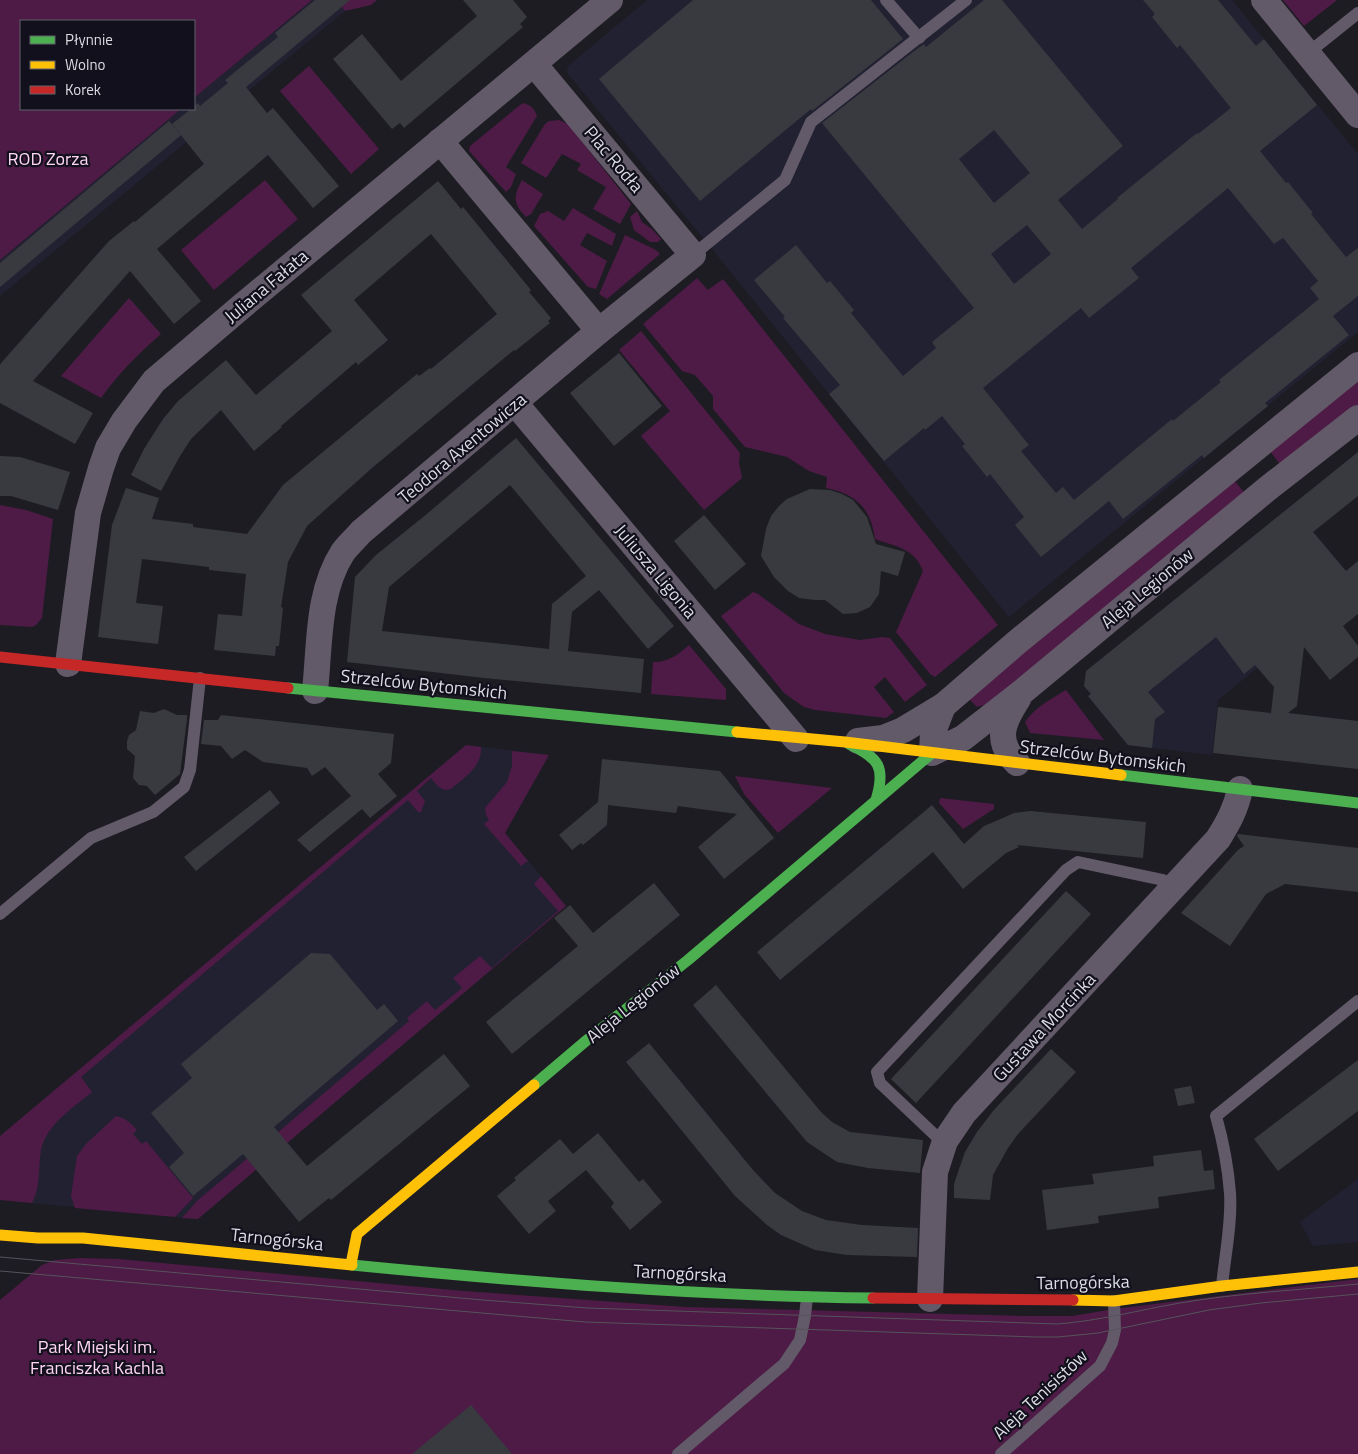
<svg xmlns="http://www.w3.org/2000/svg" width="1358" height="1454" font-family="'Titillium Web',sans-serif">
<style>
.built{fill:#222132}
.green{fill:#4d1b45}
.building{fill:#393a40;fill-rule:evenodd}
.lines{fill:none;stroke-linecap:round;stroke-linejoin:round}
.lane{stroke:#635a69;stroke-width:12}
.street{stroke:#635a69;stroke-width:26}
.fast{stroke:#4caf50;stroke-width:11}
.slow{stroke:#ffc107;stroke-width:11}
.jam{stroke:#c62828;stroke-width:11}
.tram{stroke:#56535c;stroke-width:1}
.labels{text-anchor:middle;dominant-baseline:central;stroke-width:4.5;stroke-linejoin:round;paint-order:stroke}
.park-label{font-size:18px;fill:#ffd5f4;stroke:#11101c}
.street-label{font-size:18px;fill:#dcdce4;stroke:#11101c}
</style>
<rect width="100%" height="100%" fill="#1d1c23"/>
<!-- built -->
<g class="built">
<path d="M312,0h24l9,11 -345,285v-36l181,-151h13v-11z"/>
<path d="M647,0h585l126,154v178l-349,285 -297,-368 -143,-174 -2,-3 1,-6z"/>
<path d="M1292,505l66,81 -140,114 -6,55 -85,-10 -39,-49 3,-2 -7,-8z"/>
<path d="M466,745l83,10 -44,78 61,73 -368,313 -198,-19v-64z"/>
<path d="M1358,1179v63l-45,4 -13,-24z"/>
</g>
<!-- green -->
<g class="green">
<path d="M0,0h312l-118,98v-77h-173v88h160l-181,151z"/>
<path d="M336,0h41l-6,5 -26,6z"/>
<path d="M1283,0h54l-33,26z"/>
<path d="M309,66l70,83 -28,25 -71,-83z"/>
<path d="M524,103c7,3 11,6 13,13l-31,51 10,7 -5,13 -5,5 -37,-41 1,-5 50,-41z"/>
<path d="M559,120l9,4 63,80 -11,20 -27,-15 13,-22 -29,-17 4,-6 -19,-10 -16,24 -25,-15 24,-39 4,-3z"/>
<path d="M265,180l33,39 -84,71 -33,-40z"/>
<path d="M522,180l21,14 -12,20 -5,3c-13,-13 -13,-21 -4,-37z"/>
<path d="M573,208l43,26 -4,12 -25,-13 -7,12 27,16 -11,28 -8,-2 -54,-61 6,-12 8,-3 16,10z"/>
<path d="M637,211l5,11 10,7 9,10 -3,3h-8l-16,-12 -4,-13z"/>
<path d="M625,235l31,15 4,4 -53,45 -8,-5z"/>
<path d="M697,278l11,12 15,-11 275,346 -63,52 -5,-3 -34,-42 27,-61c-9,-23 -26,-24 -48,-32 -4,-31 -19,-45 -49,-51l1,-11 -18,-6 -22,-14 -42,-10 -32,-38v-13l-18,-21 -13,-4 -39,-47z"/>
<path d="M129,298l32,36c-23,20 -43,40 -60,64l-40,-22z"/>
<path d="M641,331l99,122 -1,10 3,15 -38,32 -63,-74 29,-25 -51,-61z"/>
<path d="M1358,378v27l-76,62 -12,-16z"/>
<path d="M1234,480l12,15 -258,209 -11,3 -7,-7 1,-7z"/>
<path d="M0,505l26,5 27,9 -11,99 -6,7 -4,2 -32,-2z"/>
<path d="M753,592l5,2 41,30 26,10 35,6 22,-3 8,1 37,47 -22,17 -20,-25 -11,10 20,25 -8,6 -71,-8 -11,-3 -20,-14 -63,-77z"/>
<path d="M689,645l37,44v11l-75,-6 2,-32c14,1 26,-8 36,-17z"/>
<path d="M1066,690l38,50 -74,-7 -5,-11c10,-15 26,-23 41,-32z"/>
<path d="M466,745l15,2c1,20 -16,30 -30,42 -10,3 -14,-4 -20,-11l-14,13 8,10 -4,11h-3l-10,-12 -327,277 11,15c-18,15 -46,33 -51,58 -3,17 0,37 -9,53l-32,-3v-64z"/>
<path d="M512,751l37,4 -44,78 23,28 -7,5 -37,-42 5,-4 -3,-5 -1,-7 22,-26 5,-16z"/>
<path d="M735,776l97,12 -54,45 -34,-39z"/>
<path d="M940,798l54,6v5l-31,20 -24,-26z"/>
<path d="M541,876l25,30 -368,313 -16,-1 15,-17 212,-180 -2,-3 20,-17 8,9 27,-22 -9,-10 27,-22 12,12 66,-57 -24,-27z"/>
<path d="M116,1116c10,2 15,7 21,14l-4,4 9,10 4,-3 47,57 -18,19 -100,-9 -4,-12 6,-40 9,-12z"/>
<path d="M80,1258l39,1 345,32 222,16 337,9h49l42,-7 244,-30v175h-1358v-154l42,-35 13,-5z"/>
</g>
<!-- building -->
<g class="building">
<path d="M315,0h35l-104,87 21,26 6,-5 66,78 -26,22 -45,-53 -111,94 44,52 -27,23 -44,-53 -97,110 60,32 -18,31 -75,-41v-38l2,-3 107,-121 25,-20 1,1 69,-58 -32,-40 19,-15h3v-3l4,-3 2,3 28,-23 -3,-3 53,-43 -3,-4z"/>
<path d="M463,0h50l14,17 -7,7 3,3 -119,101 -4,-5 -8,6 -59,-70 29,-25 39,47 76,-65z"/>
<path d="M693,0h178l32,39 -91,72 -1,-2 -111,92 -101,-122z"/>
<path d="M984,0h18l121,146 -65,54 24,29 36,-30 -1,-1 80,-65 1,1 33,-26 -51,-63 -3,3 -25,-31 3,-3 -12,-14h75l38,46 8,-7 53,66 -57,46 26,32 2,-1 25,31 -2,1 35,43 12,-9v48l-25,20 16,19 -84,68 3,3 -42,34 -22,18 -2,-3 -79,64 -14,-18 -68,56 -26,-32 9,-8 -34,-43 -3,3 -25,-31 3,-2 -23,-28 -17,14 -1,-2 -40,33 -55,-67 11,-9 -57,-67 2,-1 -31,-37 42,-35 31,38 3,-2 24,29 -3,3 52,63 33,-28 -4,-6 42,-34 -152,-185 91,-71 11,-8 2,3zM994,130l36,43 -36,30 -35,-44zM1228,188l46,56 9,-6 35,43 -8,7 9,11 -100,81 2,2 -48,39 -1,-2 -98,81 -11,-13 -7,6 -35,-42 8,-6 -46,-57 98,-80 8,10 50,-40 -8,-10zM1027,225l24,29 -37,30 -23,-30z"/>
<path d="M169,121l12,14 -181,152v-24z"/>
<path d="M438,181l23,28 2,-2 68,83 -2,2 22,26 -3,3 2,2 -35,28 -1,-1 -142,118 -65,58 -19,36 -7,45 2,1 -4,38h-3l-1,10 -61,-6 4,-36 24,2 4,-42 -37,-4v-3l-67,-8 -6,44 27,3 -5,38 -60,-7 14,-112 14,-37 33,10 -7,21 41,5v3l54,7 36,-49 134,-111 2,2 11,-8 1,1 66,-55 -66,-80 -77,66 34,40 -30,25 -2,-3 -75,64 1,1 -28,24 -33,-41 -30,29 -11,17 -19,35 -30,-16 13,-26 19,-30 15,-18 48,-41 30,35 76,-64 -31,-36z"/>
<path d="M619,353l43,53 -48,40 -44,-53z"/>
<path d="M516,438l158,188 -26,23 -49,-59 -27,22 -4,39 76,8 -3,34 -157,-15 -137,-16 8,-85 21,-22 52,-42zM510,485l76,91 -34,28 -3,45 -167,-18 7,-44z"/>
<path d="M1358,452v44l-45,36 33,39 12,-10v53l-15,12 15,20v11l-28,23 -26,-33 -7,59 -9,7 70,8v48l-145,-16 5,-46 53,6 3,-26 -19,-22 -11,9 -28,-37 -68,55 17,20 -10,7 -3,29 -24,-3 -40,-49 3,-2 -7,-8 2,-15z"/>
<path d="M0,456l20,1 50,15 -12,38 -47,-14h-11z"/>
<path d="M810,489l20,1 12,4 11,6 14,17 9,27 29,8 -7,24 -17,-5 -2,23 -9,13 -13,6 -14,1 -18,-14h-10l-16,-2 -11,-7 -14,-14 -13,-21 5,-27 5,-13 8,-10 8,-7z"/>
<path d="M704,515l42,49 -31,26 -41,-49z"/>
<path d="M164,709l13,6h10v4l-7,55 -25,21 -8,-9 -8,-1 -6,-7 2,-22 -8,-7v-8l2,-6 7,-5 4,-19 14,2z"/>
<path d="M221,715l173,19 -3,29 -13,11 19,22 -27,22 -8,-9 -52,43 -13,-12 54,-44 -26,-29 -13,9 -5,-8 -44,-6 -18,-12 -13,9 -11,-13 -20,-2 3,-24h14z"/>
<path d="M602,759l118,12 54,67 -50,41 -26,-32 39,-33 -59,-8 -2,7 -68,-8 -1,20 -24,20 -2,-2 -9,7 -13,-15 39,-33z"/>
<path d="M270,790l10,13 -84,68 -12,-14z"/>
<path d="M932,805l32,39 20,-18 12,-5 18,-8 16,-2 116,11 -3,36 -126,-13 2,2 -13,6 -43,36 -30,-37 -153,128 -23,-28z"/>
<path d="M1238,834l120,14v44l-73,-8 -19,10 -36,52 -49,-33 57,-63 6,-4 -7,-10z"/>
<path d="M654,883l26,32 -168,139 -26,-32 92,-76 -24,-28 16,-13 23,28z"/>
<path d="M1066,891l25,23 -175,189 -25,-24z"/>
<path d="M311,953l19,1 47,56 7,-6 14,17 -124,106 33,39 137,-112 26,32 -139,114 -2,-2 -30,24 -56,-68 -50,42 -24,-29 15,-14 -33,-40 41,-35 -11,-14z"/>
<path d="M716,985l105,127 11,10 18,10 73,8 -3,33 -52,-5 -31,-6 -30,-20 -114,-137z"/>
<path d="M649,1043l104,127 22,23 27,18 24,9 36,5 56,3 -1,29 -70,-2 -32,-5 -34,-15 -14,-10 -32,-29 -109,-134z"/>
<path d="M1051,1049l25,23 -58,62 -10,14 -15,27 -3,25 -36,-2v-14l4,-12 7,-20 12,-20 16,-21z"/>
<path d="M1358,1060v51l-80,60 -24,-32z"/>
<path d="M1191,1086l4,17 -17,3 -4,-17z"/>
<path d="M598,1133l41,49 4,-3 19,23 -32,28 -19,-23 3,-4 -28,-33 -38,31 8,10 -27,23 -32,-38 19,-16 -2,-2 46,-39 13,15z"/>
<path d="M1201,1150l3,21 9,-1 2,19 -57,8 1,11 -61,8 1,7 -52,7 -5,-40 52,-6 -2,-10 62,-8 -1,-10z"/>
<path d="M471,1405l41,49h-100z"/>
</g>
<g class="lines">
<!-- lane -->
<g class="lane">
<path d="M886,0l33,38"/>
<path d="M1308,53l50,-40"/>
<path d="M693,255l92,-75 26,-58 155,-122"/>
<path d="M0,914l91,-76 62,-26 31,-25 6,-17 10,-92"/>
<path d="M945,1141l-8,-4 -57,-54 -3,-11 189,-202 12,-8 85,18 9,8"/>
<path d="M1222,1286c3,-31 10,-63 8,-93 -2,-27 -7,-52 -14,-77l142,-115"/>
<path d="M678,1454l106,-90 16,-24 5,-24 2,-19"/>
<path d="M1001,1454l99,-88 12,-23 3,-13 -1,-29"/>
</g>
<!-- street -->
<g class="street">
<path d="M1264,0l94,115"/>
<path d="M440,141l159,190"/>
<path d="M515,403l281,336"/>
<path d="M68,664l20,-151 13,-45 7,-20 16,-27 30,-40 87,-74 369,-307"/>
<path d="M315,691c5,-46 2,-99 28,-139 5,-7 13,-14 18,-20l238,-201 94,-76 -159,-191"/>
<path d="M943,706l-10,26 -1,21 31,-15 59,-46 245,-203 91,-71"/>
<path d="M858,741l25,-3 20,-8 40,-24 73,-63 342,-278"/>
<path d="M1017,763c-23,-22 -14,-41 1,-64"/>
<path d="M930,1299l5,-127 10,-31 19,-28 254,-274c10,-16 18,-30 22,-50"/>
</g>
<!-- fast -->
<g class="fast">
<path d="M288,688l449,44"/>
<path d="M849,744c30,14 37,23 27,56"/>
<path d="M1121,775l237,28"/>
<path d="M534,1085l53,-45 101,-80 244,-207"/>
<path d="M352,1265c173,17 347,31 521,33"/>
</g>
<!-- slow -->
<g class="slow">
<path d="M737,732l108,10 276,33"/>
<path d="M0,1235l38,3h45l269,27"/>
<path d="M351,1264l6,-30 177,-149"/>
<path d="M1073,1300l41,1 108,-15 136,-14"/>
</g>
<!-- jam -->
<g class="jam">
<path d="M0,657l288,31"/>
<path d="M873,1298l200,2"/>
</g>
<!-- tram -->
<g class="tram">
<path d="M0,1257l483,43 104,8 470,16c42,-3 82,-14 123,-21 59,-10 119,-13 178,-19"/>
<path d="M0,1271l585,51 452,15h21l40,-4 111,-23 52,-7 97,-9"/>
</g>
</g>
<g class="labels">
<!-- park labels -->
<g class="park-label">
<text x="48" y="158">ROD Zorza</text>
<text x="97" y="1346">Park Miejski im.<tspan x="97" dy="21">Franciszka Kachla</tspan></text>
</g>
<!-- street labels -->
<g class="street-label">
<text transform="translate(614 159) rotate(50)">Plac Rodła</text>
<text transform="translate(266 286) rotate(-40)">Juliana Fałata</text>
<text transform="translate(462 448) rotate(-40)">Teodora Axentowicza</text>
<text transform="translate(656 571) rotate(50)">Juliusza Ligonia</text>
<text transform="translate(1147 588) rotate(-40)">Aleja Legionów</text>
<text transform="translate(424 684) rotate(6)">Strzelców Bytomskich</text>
<text transform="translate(1103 756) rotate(7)">Strzelców Bytomskich</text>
<text transform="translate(633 1003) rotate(-39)">Aleja Legionów</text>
<text transform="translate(1044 1027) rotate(-47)">Gustawa Morcinka</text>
<text transform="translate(277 1239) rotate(6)">Tarnogórska</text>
<text transform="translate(680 1273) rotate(3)">Tarnogórska</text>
<text transform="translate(1083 1282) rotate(-1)">Tarnogórska</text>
<text transform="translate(1040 1394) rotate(-43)">Aleja Tenisistów</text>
</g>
</g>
<!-- legend -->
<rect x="20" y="20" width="175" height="90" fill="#11101c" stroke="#62626c"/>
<rect x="30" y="36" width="25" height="8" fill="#4caf50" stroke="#62626c"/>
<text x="65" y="45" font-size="15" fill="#dcdce4">Płynnie</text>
<rect x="30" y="61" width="25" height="8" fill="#ffc107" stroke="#62626c"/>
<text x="65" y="70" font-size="15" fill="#dcdce4">Wolno</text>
<rect x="30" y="86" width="25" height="8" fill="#c62828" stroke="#62626c"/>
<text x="65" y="95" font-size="15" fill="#dcdce4">Korek</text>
</svg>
